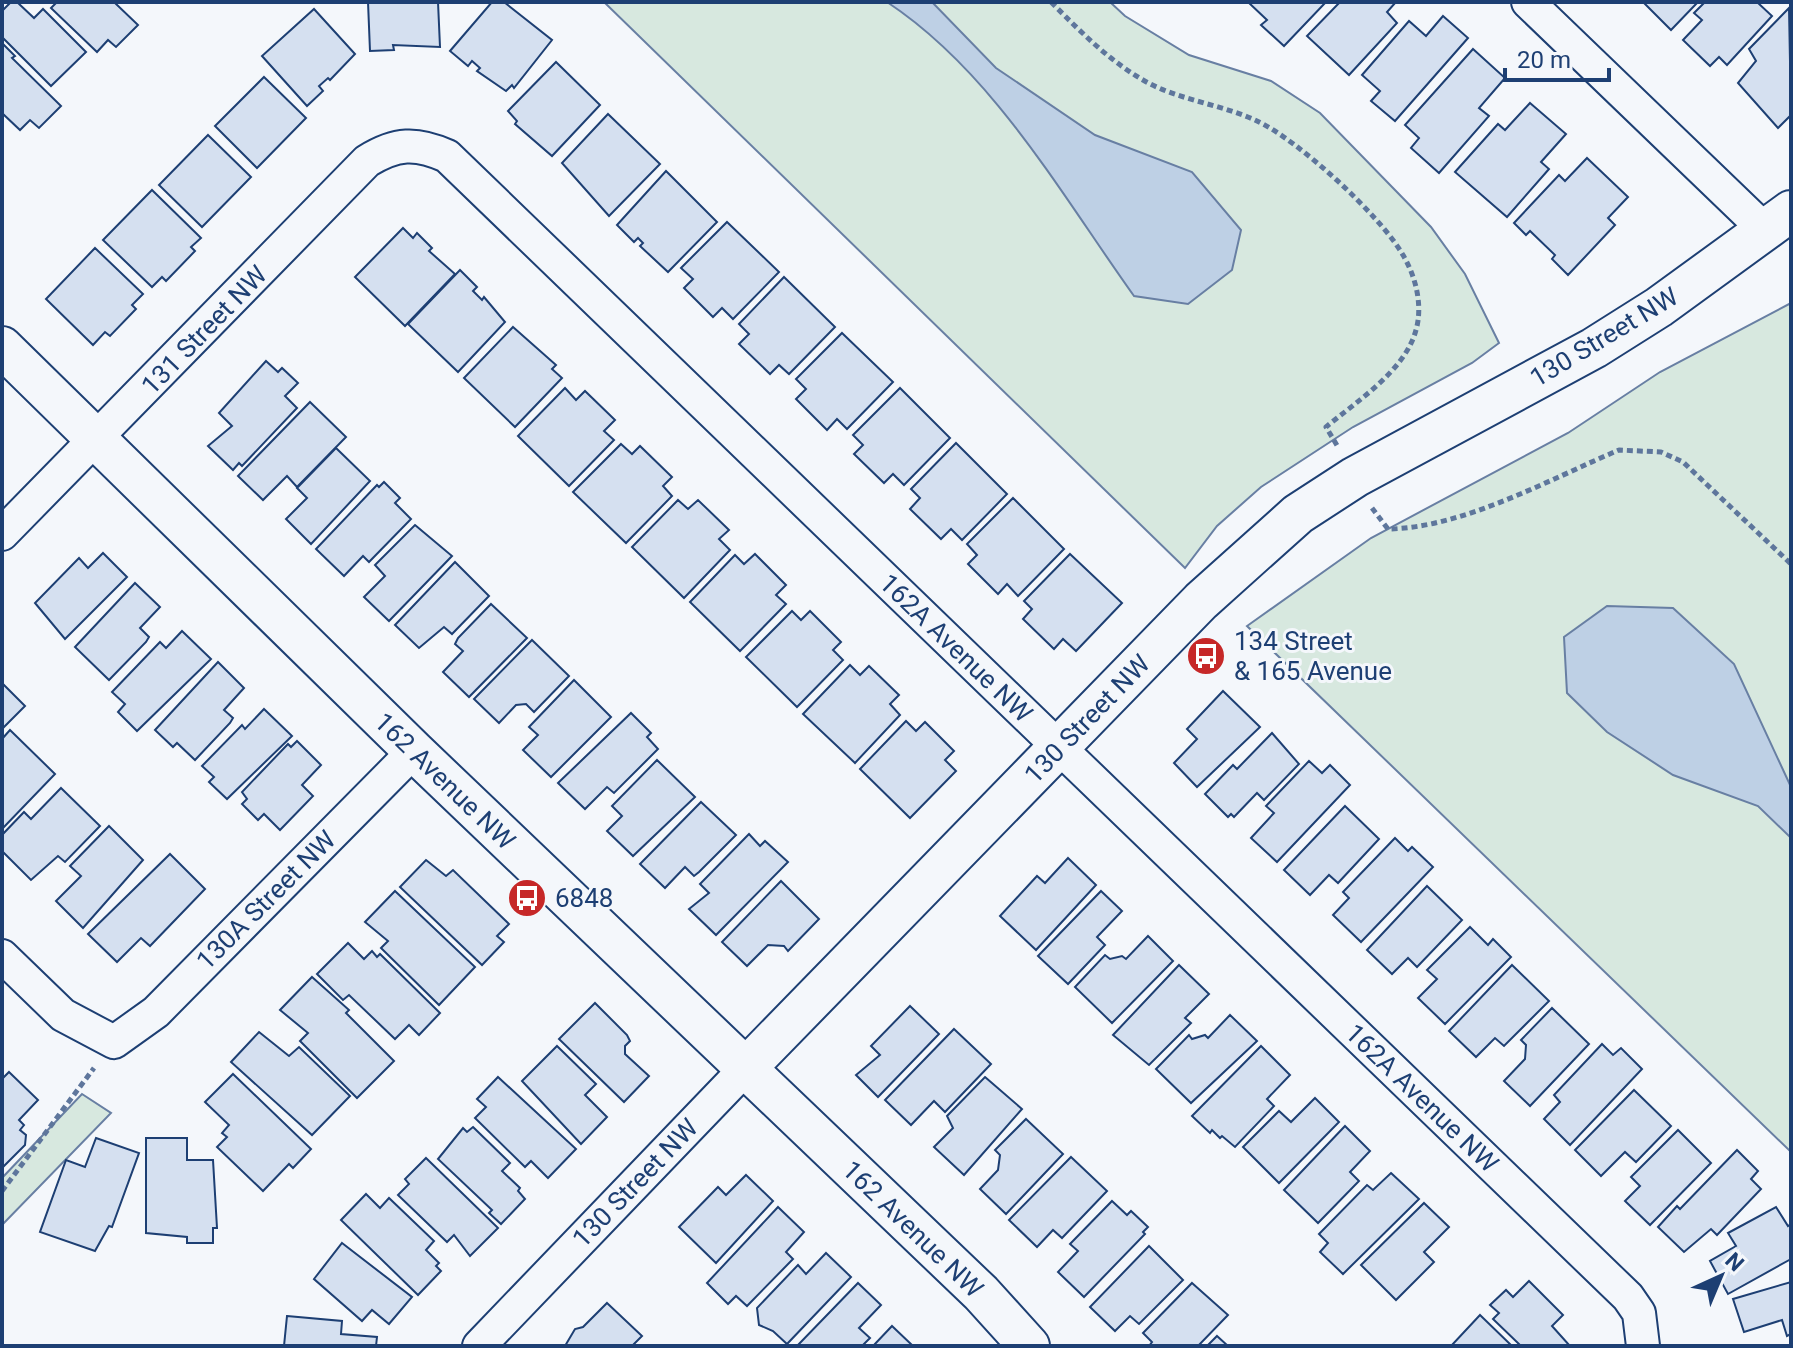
<svg xmlns="http://www.w3.org/2000/svg" width="1793" height="1348" font-family="Roboto,sans-serif">
<style>
.green{fill:#d7e8df;stroke:#687fa3;stroke-width:2}
.water{fill:#bed0e5;stroke:#687fa3;stroke-width:2}
.building{fill:#d5e0f0;stroke:#1d3f73;stroke-width:2}
.lines{fill:none;stroke-linecap:round;stroke-linejoin:round}
.minor-casing{stroke:#1d3f73;stroke-width:36}
.tertiary-casing{stroke:#1d3f73;stroke-width:44}
.path{stroke:#5e769c;stroke-width:5;stroke-dasharray:6 4;stroke-linecap:butt}
.minor{stroke:#f4f7fb;stroke-width:32}
.tertiary{stroke:#f4f7fb;stroke-width:40}
.labels{text-anchor:middle;dominant-baseline:central;stroke-width:6;stroke-linejoin:round;paint-order:stroke}
.street-label{font-size:26px;fill:#1d3f73;stroke:#f4f7fb}
.poi-label{font-size:26px;fill:#1d3f73;stroke:#f4f7fb;text-anchor:start}
</style>
<rect width="100%" height="100%" fill="#f4f7fb"/>
<!-- green -->
<g class="green">
<path d="M604,2h506l15,14 64,39 82,26 49,32 111,114 34,47 34,69 -27,20 -119,64 -92,60 -44,39 -32,42z"/>
<path d="M1791,303v849l-544,-526 124,-88 197,-105 92,-61z"/>
<path d="M82,1094l29,19 -109,112v-47z"/>
</g>
<!-- water -->
<g class="water">
<path d="M887,2h45l64,66 99,67 97,37 49,58 -9,40 -44,34 -54,-8c-73,-102 -141,-224 -247,-294z"/>
<path d="M1607,606l66,2 61,56 57,123v51l-33,-32 -85,-31 -66,-43 -40,-39 -3,-56z"/>
</g>
<!-- building -->
<g class="building">
<path d="M11,2h6l17,16 9,-9 43,43 -35,34 -49,-49v-26z"/>
<path d="M57,2h57l24,23 -22,22 -8,-7 -11,12 -46,-44z"/>
<path d="M368,2h70l2,45 -47,-2 1,5 -24,1z"/>
<path d="M492,2h12l48,38 -38,48 -2,-3 -6,6 -29,-20 3,-3 -8,-7 -4,5 -18,-15z"/>
<path d="M1248,2h78l-42,44 -23,-21 6,-5z"/>
<path d="M1340,2h56l-9,10 10,11 -48,52 -42,-39z"/>
<path d="M1643,2h52l2,1 -26,27z"/>
<path d="M1705,2h52l15,14 -45,49 -8,-8 -9,9 -27,-26 19,-20 -8,-7z"/>
<path d="M1789,8l2,107 -13,13 -40,-45 18,-22 -7,-12z"/>
<path d="M314,9l41,45 -25,26 -2,-2 -9,8 4,5 -16,15 -45,-50z"/>
<path d="M1443,16l25,22 -73,83 -24,-20 9,-10 -18,-16 47,-54 17,15z"/>
<path d="M2,43l13,13 -3,2 49,48 -22,22 -9,-8 -10,10 -18,-17z"/>
<path d="M1473,49l32,29 -26,30 10,8 -50,57 -28,-25 8,-10 -14,-13z"/>
<path d="M556,62l44,43 -48,51 -37,-32 2,-3 -9,-10z"/>
<path d="M264,77l42,41 -49,50 -42,-42z"/>
<path d="M1530,103l36,31 -25,28 8,7 -42,48 -52,-45 43,-48 7,6z"/>
<path d="M608,114l52,50 -51,52 -47,-53z"/>
<path d="M208,135l43,42 -49,50 -43,-42z"/>
<path d="M1587,158l41,39 -20,21 7,7 -47,50 -16,-16 3,-4 -25,-24 -4,4 -12,-12 45,-48 6,6z"/>
<path d="M666,171l51,51 -49,50 -28,-26 3,-3 -5,-5 -4,4 -17,-17z"/>
<path d="M152,190l49,48 -10,9 4,4 -29,30 -4,-4 -10,10 -49,-47z"/>
<path d="M727,222l52,50 -46,47 -11,-11 -9,9 -29,-29 9,-9 -12,-11z"/>
<path d="M403,228l10,10 4,-5 15,15 -3,3 26,23 -50,52 -50,-49z"/>
<path d="M95,248l48,46 -11,11 4,4 -26,27 -5,-4 -12,13 -47,-46z"/>
<path d="M460,270l17,17 -4,4 9,9 2,-3 21,25 -47,50 -50,-48z"/>
<path d="M784,277l51,50 -46,47 -10,-9 -9,9 -31,-30 10,-10 -10,-10z"/>
<path d="M513,327l43,38 -4,4 10,9 -47,49 -51,-49z"/>
<path d="M842,333l51,49 -46,47 -10,-10 -10,11 -31,-31 10,-10 -10,-10z"/>
<path d="M266,361l12,11 4,-4 16,15 -13,13 12,12 -55,58 -3,-3 -6,7 -25,-24 24,-20 -13,-13z"/>
<path d="M565,388l11,12 9,-9 30,29 -11,11 10,9 -45,46 -51,-50z"/>
<path d="M900,388l50,50 -46,47 -11,-11 -9,9 -30,-29 9,-9 -10,-10z"/>
<path d="M310,402l36,35 -49,50 -10,-11 -24,24 -25,-24z"/>
<path d="M956,443l51,51 -45,46 -11,-11 -10,10 -31,-30 10,-11 -9,-9z"/>
<path d="M621,444l11,10 8,-8 32,31 -9,9 9,10 -46,47 -53,-51z"/>
<path d="M336,448l34,33 -59,63 -25,-25 21,-21 -10,-10z"/>
<path d="M384,482l16,16 -5,5 16,16 -42,43 -6,-6 -19,20 -28,-27 61,-64 2,2z"/>
<path d="M1013,498l51,51 -46,47 -11,-12 -9,10 -30,-30 9,-9 -10,-11z"/>
<path d="M678,500l10,9 10,-9 31,30 -10,9 11,11 -46,48 -52,-51z"/>
<path d="M415,525l37,31 -63,65 -25,-24 21,-21 -10,-11z"/>
<path d="M103,553l24,24 -62,62 -30,-36 44,-45 9,10z"/>
<path d="M755,554l31,31 -10,10 10,9 -46,47 -50,-49 45,-47 9,9z"/>
<path d="M1070,554l52,49 -46,48 -13,-12 -9,10 -31,-30 9,-10 -8,-8z"/>
<path d="M455,562l34,34 -37,38 -8,-7 -25,21 -24,-23z"/>
<path d="M135,583l25,24 -20,21 9,9 -3,5 -37,38 -34,-33z"/>
<path d="M491,604l36,34 -58,59 -26,-25 20,-21 -8,-7 3,-6z"/>
<path d="M792,611l9,9 9,-9 31,31 -8,8 10,10 -46,47 -51,-50z"/>
<path d="M182,631l29,28 -74,72 -19,-19 7,-8 -13,-12 48,-50 6,6z"/>
<path d="M532,640l37,36 -35,36 -8,-8 -10,1 -17,18 -25,-24z"/>
<path d="M218,662l26,26 -20,22 9,8 -3,5 -35,37 -18,-17 -4,4 -18,-17z"/>
<path d="M850,665l10,10 9,-9 30,29 -9,9 10,11 -45,48 -52,-49z"/>
<path d="M574,680l37,37 -60,60 -28,-27 15,-15 -9,-8z"/>
<path d="M2,683l23,23 -23,23z"/>
<path d="M1223,691l37,36 -63,60 -23,-24 23,-24 -10,-10z"/>
<path d="M264,709l28,27 -65,63 -18,-17 5,-5 -12,-11 40,-41 3,4z"/>
<path d="M631,713l20,20 -4,4 11,12 -44,44 -7,-6 -22,22 -27,-26z"/>
<path d="M906,721l10,10 9,-9 29,29 -9,9 11,11 -46,47 -50,-49z"/>
<path d="M10,730l45,44 -52,54 -1,-89z"/>
<path d="M1272,733l27,31 -35,36 -7,-7 -23,24 -3,-3 -3,3 -23,-23 28,-29 4,4z"/>
<path d="M297,741l24,24 -19,20 11,11 -33,34 -16,-16 -6,6 -16,-16 5,-5 -5,-7 46,-48 3,3z"/>
<path d="M657,760l38,37 -62,59 -26,-25 15,-15 -10,-10z"/>
<path d="M1309,761l13,12 8,-8 20,20 -73,77 -26,-24 23,-25 -8,-7z"/>
<path d="M61,788l39,38 -35,36 -7,-6 -27,24 -28,-28 -1,-17 22,-23 7,7z"/>
<path d="M701,802l35,33 -37,37 -5,4 -9,-9 -20,21 -25,-24z"/>
<path d="M1345,806l34,33 -41,44 -9,-8 -19,20 -26,-25z"/>
<path d="M109,826l34,34 -60,68 -27,-27 25,-25 -11,-10z"/>
<path d="M749,834l11,12 5,-5 23,21 -72,73 -27,-26 20,-16 -9,-9z"/>
<path d="M1395,838l13,13 4,-4 21,20 -72,75 -28,-27 16,-17 -6,-6z"/>
<path d="M170,854l35,35 -55,57 -9,-8 -24,24 -29,-28z"/>
<path d="M1068,858l28,27 -60,65 -36,-34 37,-40 8,7z"/>
<path d="M426,860l20,16 7,-6 56,54 -12,12 7,6 -22,23 -82,-78z"/>
<path d="M781,881l38,38 -31,32 -4,-5 -16,-1 -21,21 -25,-24z"/>
<path d="M1427,886l35,34 -45,47 -9,-9 -16,16 -25,-24z"/>
<path d="M395,891l80,76 -36,38 -58,-57 7,-7 -23,-19z"/>
<path d="M1101,891l21,20 -25,26 8,8 -37,39 -30,-28z"/>
<path d="M1470,927l18,18 5,-6 18,18 -66,67 -27,-26 19,-19 -10,-9z"/>
<path d="M1148,936l25,25 -61,62 -37,-36 30,-32 5,4 12,-3 4,3z"/>
<path d="M348,943l16,16 8,-8 5,6 3,-3 60,59 -21,22 -10,-10 -14,14 -46,-44 -6,5 -26,-26z"/>
<path d="M1179,965l30,29 -24,24 6,5 -42,42 -36,-30z"/>
<path d="M1512,965l37,36 -45,45 -9,-8 -19,19 -27,-26z"/>
<path d="M312,977l37,33 -3,3 48,48 -37,37 -57,-57 8,-8 -28,-23z"/>
<path d="M595,1003l32,32 3,6 -5,5v8l24,22 -25,26 -65,-63z"/>
<path d="M910,1006l29,28 -61,63 -22,-22 24,-20 -9,-9z"/>
<path d="M1552,1008l37,36 -59,62 -26,-25 21,-22 1,-14 -5,-5z"/>
<path d="M1230,1015l27,26 -66,62 -35,-34 33,-34 3,4 13,-4 3,3z"/>
<path d="M954,1029l37,35 -46,48 -11,-11 -23,24 -26,-25z"/>
<path d="M259,1032l30,24 10,-9 51,49 -38,39 -81,-73z"/>
<path d="M1602,1044l11,11 8,-7 21,21 -72,76 -26,-26 16,-17 -6,-7z"/>
<path d="M557,1046l39,38 -11,11 22,22 -26,27 -59,-63z"/>
<path d="M1261,1046l29,29 -23,24 7,7 -39,41 -13,-11 -2,2 -8,-8 -2,3 -18,-17z"/>
<path d="M9,1072l29,28 -19,20 5,5 -4,5 6,5 -1,10 -23,23v-89z"/>
<path d="M233,1074l78,75 -18,19 -4,-4 -26,27 -46,-44 10,-10 -5,-4 7,-8 -24,-23z"/>
<path d="M498,1077l78,72 -28,29 -17,-17 -6,6 -50,-49 11,-11 -9,-8z"/>
<path d="M985,1077l37,32 -58,66 -30,-28 19,-19 -6,-12z"/>
<path d="M1634,1090l37,36 -35,36 -11,-10 -24,24 -26,-26z"/>
<path d="M1315,1098l24,24 -60,61 -36,-36 36,-36 12,11z"/>
<path d="M1026,1119l37,35 -57,60 -26,-25 18,-19 2,-15 -5,-5z"/>
<path d="M1345,1126l25,25 -20,21 9,9 -41,42 -34,-33z"/>
<path d="M473,1127l37,36 -8,8 18,17 -2,3 7,8 -24,25 -12,-11 3,-3 -54,-51 25,-31 4,4z"/>
<path d="M1678,1130l33,33 -61,62 -25,-24 15,-15 -9,-9z"/>
<path d="M96,1138l43,15 -27,74 -3,-1 -14,25 -55,-19 26,-72 19,7z"/>
<path d="M146,1138h41v22h26l4,68h-4v15h-26v-6l-41,-4z"/>
<path d="M1737,1150l21,21 -7,8 10,10 -44,46 -6,-6 -27,23 -26,-25 19,-21 3,3z"/>
<path d="M1071,1157l36,34 -45,47 -9,-8 -16,17 -28,-27z"/>
<path d="M426,1158l72,70 -28,28 -16,-21 -7,7 -49,-47 11,-11 -4,-5z"/>
<path d="M1391,1173l28,26 -76,75 -23,-22 8,-9 -9,-9 48,-49 6,5z"/>
<path d="M746,1175l27,26 -57,62 -37,-36 39,-40 8,8z"/>
<path d="M366,1194l14,14 9,-10 45,43 -8,9 13,13 -3,3 5,5 -23,24 -77,-75z"/>
<path d="M1112,1201l15,14 4,-4 17,16 -5,5 2,2 -61,63 -26,-25 20,-21 -8,-7z"/>
<path d="M1424,1203l25,24 -25,25 10,10 -38,38 -35,-35z"/>
<path d="M778,1207l26,25 -18,20 7,7 -46,47 -11,-10 -8,8 -21,-21z"/>
<path d="M1776,1207l12,19 3,-2v35l-63,35 -18,-33 26,-15 -8,-13z"/>
<path d="M342,1243l70,54 -23,27 -17,-14 -10,11 -48,-42z"/>
<path d="M1149,1246l34,34 -44,44 -9,-8 -15,15 -25,-24z"/>
<path d="M826,1253l25,24 -64,67 -14,-13 -14,-6 -2,-17 41,-43 8,9z"/>
<path d="M1529,1281l34,34 -11,11 18,20h-49l-28,-27 6,-6 -9,-8 16,-15 7,7z"/>
<path d="M1791,1282v52l-4,2 -5,-16 -38,12 -11,-33z"/>
<path d="M858,1283l23,22 -22,23 11,10 -8,8h-65z"/>
<path d="M1192,1283l36,32 -30,31h-49l3,-4 -9,-9z"/>
<path d="M607,1303l35,33 -10,10h-67l10,-17 8,-2z"/>
<path d="M1480,1315l32,31h-61z"/>
<path d="M287,1316l55,5 -1,13 36,3 -1,9h-92z"/>
<path d="M892,1326l21,20h-40z"/>
<path d="M1217,1336l11,10h-21z"/>
</g>
<g class="lines">
<!-- minor casing -->
<g class="minor-casing">
<g id="minor">
<path d="M1528,2l238,229"/>
<path d="M2,534l365,-373c29,-18 49,-19 80,-5l1181,1141 11,16 4,33"/>
<path d="M2,956l61,59 51,27 42,-30 258,-261"/>
<path d="M479,1346l267,-278"/>
</g>
</g>
<!-- tertiary casing -->
<g class="tertiary-casing">
<g id="tertiary">
<path d="M2,347l412,404 567,542 48,53"/>
<path d="M746,1068l455,-467 97,-87 57,-37 239,-129 65,-41 132,-96"/>
</g>
</g>
<!-- path -->
<g class="path">
<path d="M1051,2c29,29 56,57 92,78 34,20 78,24 114,41 41,19 123,94 146,134 13,22 20,51 13,75 -11,41 -59,71 -90,97l12,20"/>
<path d="M1372,508l16,21c75,-1 162,-50 231,-79l42,2 22,10 108,102"/>
<path d="M2,1191l92,-123"/>
</g>
<!-- minor -->
<use href="#minor" class="minor"/>
<!-- tertiary -->
<use href="#tertiary" class="tertiary"/>
</g>
<!-- icons -->
<defs>
<g id="bus-disc" transform="scale(2)"><circle r="9.5" fill="#c62828" stroke="#f4f7fb"/><path d="M-5-6H5V4H4V6H2V4H-2V6H-4V4H-5ZM-3.5-4V0h7V-4ZM-3.5 1.2v1.5H-2V1.2ZM2 1.2v1.5H3.5V1.2Z" fill="#fff"/></g>
</defs>
<g fill-rule="evenodd">
<use href="#bus-disc" x="1206" y="656"/>
<use href="#bus-disc" x="527" y="898"/>
</g>
<g class="labels">
<!-- street labels -->
<g class="street-label">
<text transform="translate(204 330) rotate(-46)">131 Street NW</text>
<text transform="translate(1604 337) rotate(-31)">130 Street NW</text>
<text transform="translate(956 648) rotate(44)">162A Avenue NW</text>
<text transform="translate(1087 719) rotate(-46)">130 Street NW</text>
<text transform="translate(445 781) rotate(44)">162 Avenue NW</text>
<text transform="translate(266 900) rotate(-45)">130A Street NW</text>
<text transform="translate(1422 1098) rotate(44)">162A Avenue NW</text>
<text transform="translate(635 1183) rotate(-46)">130 Street NW</text>
<text transform="translate(913 1229) rotate(44)">162 Avenue NW</text>
</g>
<!-- poi labels -->
<g class="poi-label">
<text x="1234" y="641">134 Street<tspan x="1234" dy="30">&amp; 165 Avenue</tspan></text>
<text x="555" y="898">6848</text>
</g>
</g>
<!-- border -->
<rect width="1793" height="1348" fill="none" stroke="#1d3f73" stroke-width="8"/>
<!-- north arrow -->
<g transform="translate(1721 1276) rotate(44)" stroke="#f4f7fb" stroke-width="6" paint-order="stroke">
<path d="M0-6L14 30L0 20L-14 30Z" fill="#1d3f73"/>
<text y="-12" font-size="22" font-weight="bold" text-anchor="middle" fill="#1d3f73">N</text>
</g>
<!-- scale -->
<path d="M1505 68v12h104v-12" fill="none" stroke="#1d3f73" stroke-width="4"/>
<text x="1517" y="68" font-size="24" fill="#1d3f73" stroke="#f4f7fb" stroke-width="6" paint-order="stroke">20 m</text>
</svg>
